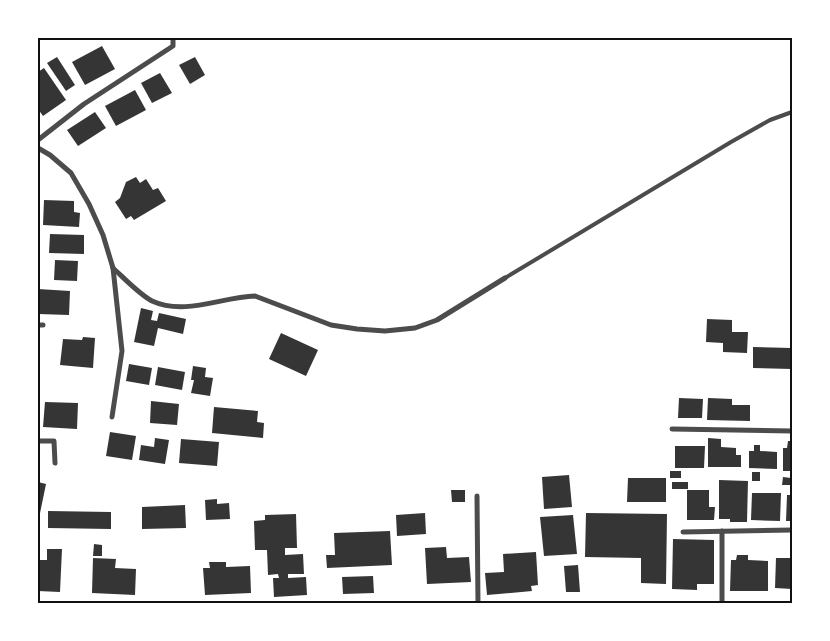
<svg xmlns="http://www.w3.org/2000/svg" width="830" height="641" font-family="Figtree,sans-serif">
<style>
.building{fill:#353535}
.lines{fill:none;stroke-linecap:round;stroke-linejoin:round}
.service{stroke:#4c4c4c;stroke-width:4}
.minor{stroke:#4c4c4c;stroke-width:5}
.neatline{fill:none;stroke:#111;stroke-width:2}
</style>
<rect width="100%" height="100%" fill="#fff"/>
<!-- building -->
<g class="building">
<path d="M102,46l13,23 -30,16 -13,-23z"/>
<path d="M57,57l18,28 -9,6 -19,-28z"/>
<path d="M195,57l10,18 -15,9 -11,-19z"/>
<path d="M44,68l22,32 -23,16 -5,-7v-37z"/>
<path d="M160,73l12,20 -20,10 -11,-20z"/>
<path d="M135,90l11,20 -30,16 -11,-20z"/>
<path d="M95,112l11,16 -28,18 -11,-16z"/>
<path d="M136,177l4,6 6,-4 7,11 5,-2 8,13 -32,19 -3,-4 -5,3 -11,-17 5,-4 6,-16z"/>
<path d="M44,200l30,1v11l6,1 -1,14 -36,-2z"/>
<path d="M50,234l34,1v19l-35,-1z"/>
<path d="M55,260l23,1 -1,20 -23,-1z"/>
<path d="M38,289l32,2 -1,24 -31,-1z"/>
<path d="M141,308l12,3 -2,9 6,1 2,-8 27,6 -3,15 -25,-6 -4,18 -20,-4z"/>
<path d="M707,319l25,1v12h16l-1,21 -24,-1v-9l-17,-1z"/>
<path d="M281,333l37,17 -12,26 -37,-17z"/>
<path d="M83,337l12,1 -2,30 -33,-3 3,-26 19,1z"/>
<path d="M753,347l39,1v21l-39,-1z"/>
<path d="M129,364l23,4 -3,17 -23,-4z"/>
<path d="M193,366l13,2 -1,9 8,1 -3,18 -19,-3 3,-13h-3z"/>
<path d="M158,367l27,5 -3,18 -27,-5z"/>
<path d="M679,398l24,1 -1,19h-24z"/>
<path d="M708,398l24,1v6h18v16l-43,-1z"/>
<path d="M151,401l28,3 -2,21 -27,-2z"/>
<path d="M45,402l33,1 -1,26 -34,-2z"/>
<path d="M214,407l44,4 -1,11 7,1 -1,15 -51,-5z"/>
<path d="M110,432l26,4 -4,24 -26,-4z"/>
<path d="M155,438l14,2 -4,24 -26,-4 2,-15 13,2z"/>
<path d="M708,438l13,1v8l15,1v7h5v12h-33z"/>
<path d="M181,439l38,3 -2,24 -38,-3z"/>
<path d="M788,441h4v30h-9v-23h4z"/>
<path d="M754,445h6v6l17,1v17l-28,-1v-17h5z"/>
<path d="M675,446h30l-1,22h-29z"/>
<rect x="670" y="471" width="11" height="7"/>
<rect x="752" y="472" width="8" height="9"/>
<path d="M569,475l3,32 -28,2 -2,-32z"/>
<path d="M783,477l8,1v7h-9z"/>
<path d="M628,478h38v24h-39z"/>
<path d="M719,480l29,1 -1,41h-17v-3h-11z"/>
<path d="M38,482l8,2 -8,39z"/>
<rect x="672" y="482" width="16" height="7"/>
<path d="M451,490h14v12h-13z"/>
<path d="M687,490h22v17h6l-1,13h-27z"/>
<path d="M752,493h29l-1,28 -29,-1z"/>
<path d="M787,495h5v26h-6z"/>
<path d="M217,499v5l12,-1 1,16 -24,1 -1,-20z"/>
<path d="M185,505l1,23 -44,1v-22z"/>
<path d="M48,511l63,1v17l-63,-1z"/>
<path d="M425,513l1,21 -29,2 -1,-21z"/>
<path d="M586,513l81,1 -1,70 -25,-1v-25l-56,-1z"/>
<path d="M296,514l1,34h-12v7l18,-1 1,20h-16v4l18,-1 1,18 -33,2 -1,-19h6l-1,-4 -10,1 -1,-25h-12l-1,-29 11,-1v-5z"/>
<path d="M573,515l4,39 -33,2 -4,-39z"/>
<path d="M390,531l2,34 -65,3 -1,-13h9l-1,-22z"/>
<path d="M673,539l41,1v44h-17v6l-25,-1z"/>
<path d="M94,544l8,1v11h-9z"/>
<path d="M446,547l1,11 22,-1 2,25 -44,2 -2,-36z"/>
<path d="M47,549h15l-2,43 -22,-1v-31h9z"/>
<path d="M536,552l2,33 -7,1 1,5 -45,4 -2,-22 19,-1 -1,-18z"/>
<path d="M737,555h11v5l20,1v30h-38l1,-31h5z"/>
<path d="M93,558l23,1 -1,9 21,1 -1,26 -43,-2z"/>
<path d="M776,558h16v31l-17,-1z"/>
<path d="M209,562h17v5l24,-1 1,27 -46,2 -2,-27h7z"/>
<path d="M578,565l2,27h-14l-2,-26z"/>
<path d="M373,576l1,17 -31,1 -1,-17z"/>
</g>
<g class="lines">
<!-- service -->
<path class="service" d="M505,278l226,-136 39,-22 22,-8"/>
<!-- minor -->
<g class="minor">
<path d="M38,140l46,-36 89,-58v-8"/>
<path d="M38,148l12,7 21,18 18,31 14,31 10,33 9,83 -10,66"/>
<path d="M113,268c11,10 26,26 39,33 33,15 69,-4 103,-5l76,29 26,4 28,2 30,-3 22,-8 68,-42"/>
<path d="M38,325h5"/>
<path d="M672,429l120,2"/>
<path d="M38,441h16l1,22"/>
<path d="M477,496l1,108"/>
<path d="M722,531v73"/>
<path d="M683,532l109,-2"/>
</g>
</g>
<!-- border -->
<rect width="830" height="641" fill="none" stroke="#ffffff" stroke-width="78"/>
<rect x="39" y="39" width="752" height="563" class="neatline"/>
</svg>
